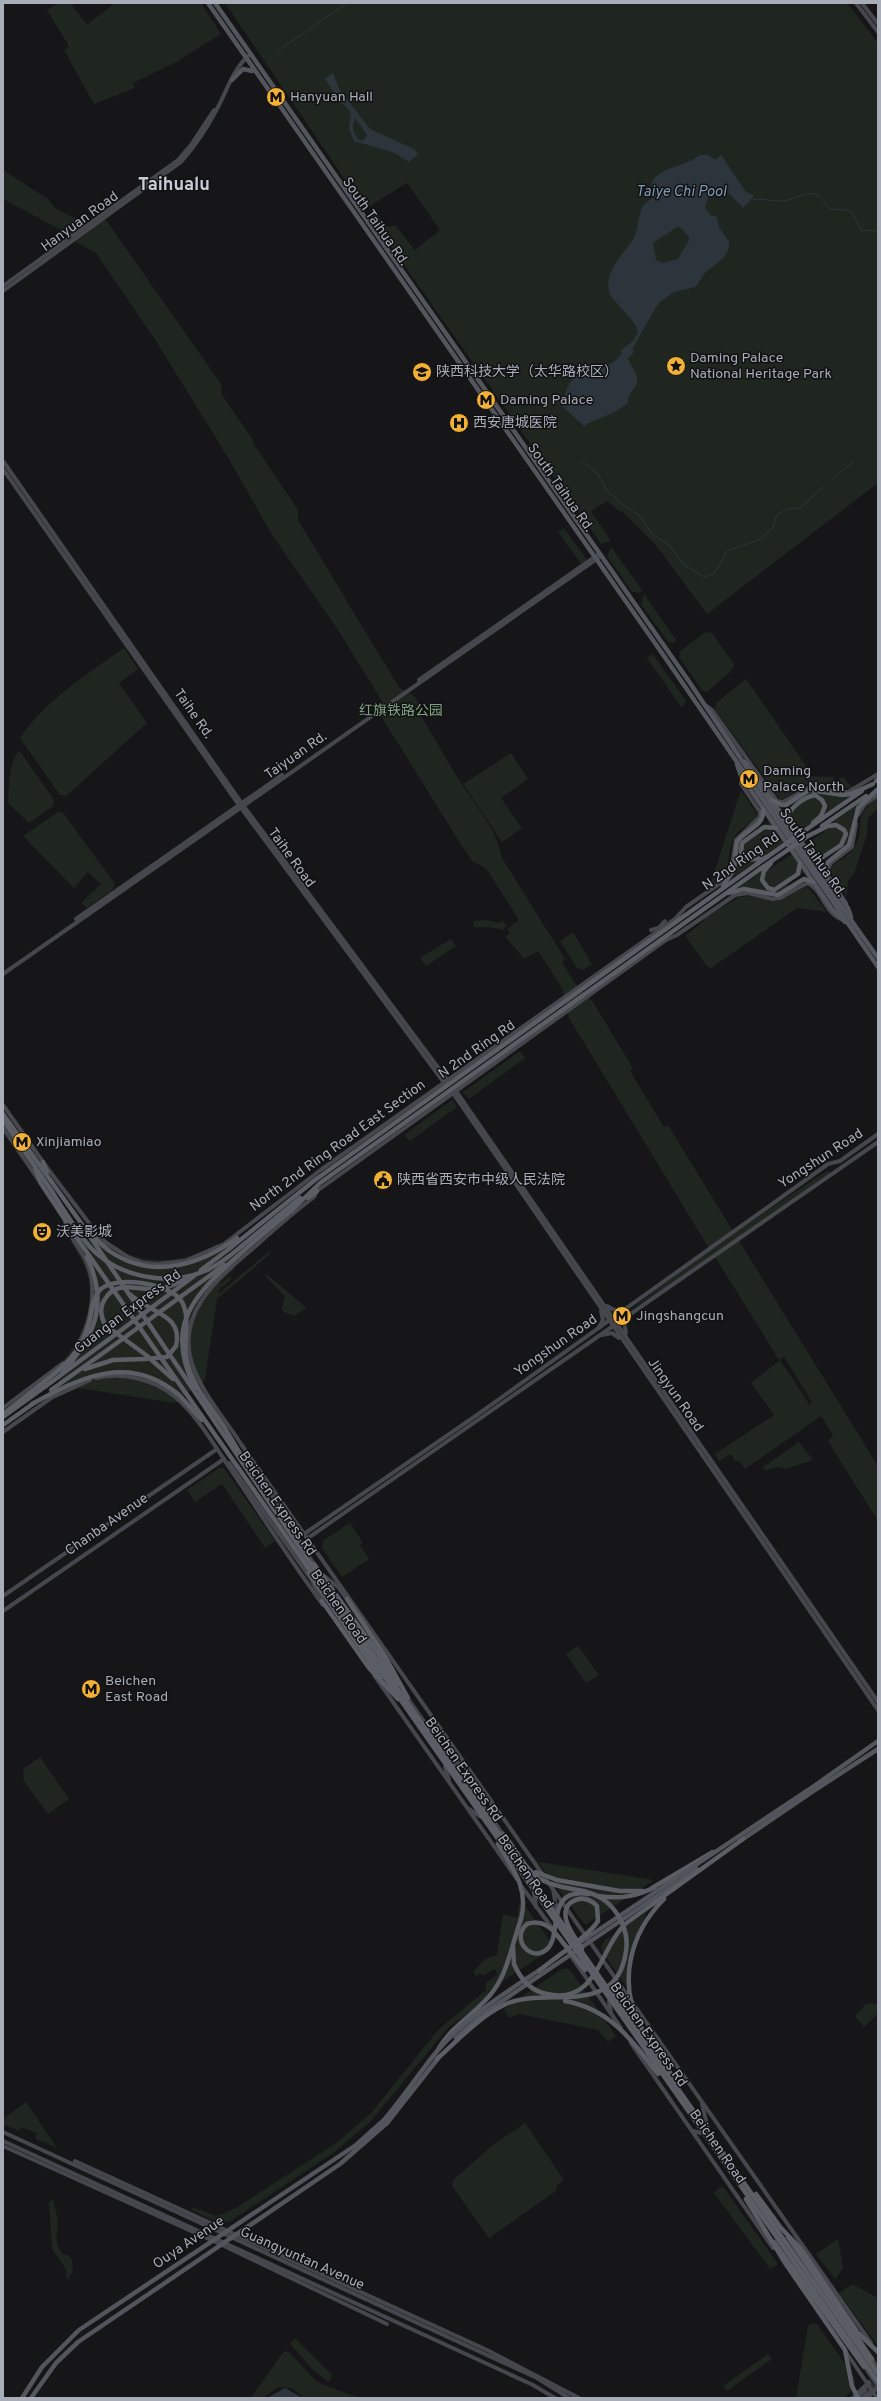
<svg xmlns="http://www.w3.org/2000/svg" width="881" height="2401" font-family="Overpass,'Noto Sans SC',sans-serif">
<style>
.green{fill:#1e261f}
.water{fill:#2c353c;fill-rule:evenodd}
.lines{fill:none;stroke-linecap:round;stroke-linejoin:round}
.stream{stroke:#2c353c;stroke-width:1}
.secondary-tunnel{stroke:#333438;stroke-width:4;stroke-dasharray:4 2;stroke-linecap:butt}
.secondary{stroke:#45474d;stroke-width:4}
.primary{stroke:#53555c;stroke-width:4.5}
.trunk{stroke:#5b5e65;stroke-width:4.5}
.primary-bridge{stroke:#53555c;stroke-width:4.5}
.trunk-bridge{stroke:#5b5e65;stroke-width:4.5}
.labels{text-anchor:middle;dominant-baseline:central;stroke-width:3;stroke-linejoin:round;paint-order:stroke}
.poi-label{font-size:14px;fill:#a8adb8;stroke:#111113;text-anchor:start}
.street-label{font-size:14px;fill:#a8adb8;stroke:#111113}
.park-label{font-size:14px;fill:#7fa381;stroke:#111113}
.water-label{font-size:15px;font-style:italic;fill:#7f9bb3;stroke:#111113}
.district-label{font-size:18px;font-weight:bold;fill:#c9ccd4;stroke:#111113}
</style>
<rect width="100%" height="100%" fill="#161618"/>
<!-- green -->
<g class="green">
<path d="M58,3h12l17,22 28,-22h86l20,31 -43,27 -45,22 2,5 -41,16 -30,-54 4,-3v-3l-21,-34z"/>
<path d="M225,3h622l31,40v440l-171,131 -52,-70 -33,-33 -2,1 -13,-11 -16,10 20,30 -10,3 -233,-330 7,-4 9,15 5,2 6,-2 20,25 25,-20 -33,-47 -42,26z"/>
<path d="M3,170l45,29 7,9 31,16 20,-4 115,164 1,11 31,45v3l45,67v10c34,55 66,111 100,165 3,6 8,5 12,8 8,5 11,15 12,24 13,22 25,44 39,66 16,25 36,46 41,75l63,101 -3,3 12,20 19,20 40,66 -3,3 34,56 4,-2 66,108 94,-63 2,3 -92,66 140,227v55l-50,-80 5,-6 -12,-19 -76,53 -5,-7 -5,-1 -4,-7 -12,7 -4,-7 59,-39 -23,-32 29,-23 29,44 3,-2 -28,-45 -5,3 -65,-105 -46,32 -40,24 82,-61 -141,-232 -7,-30 -24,-37 -14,8 -19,-23 5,-2 -3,-5 12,-9 -33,-52 -13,-6 -15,-22 -77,-124 1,-15 -46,-74 -64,-92 -42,-74 -74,-120 -60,-88 -29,-16 -6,-7 -58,-31z"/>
<path d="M564,528l23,32 -6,4 -23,-32z"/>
<path d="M611,547l31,43 -2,3 -8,-1 -25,-36z"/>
<path d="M644,594l32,46 -2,3 -6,-1 -27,-38z"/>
<path d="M706,632l6,1 22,31 -1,5 -26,23 -4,-1 -24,-34 1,-6z"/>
<path d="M124,648l14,21 -19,14 28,40 -81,73 -6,-1 -40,-57c26,-38 66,-63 104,-90z"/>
<path d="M653,654l33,47 -4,7 -35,-50z"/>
<path d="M746,679l60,87 -12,10 39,1 3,4 7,-4 9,10c-16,4 -29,-6 -43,-3 -9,2 -17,10 -25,15h-4l-5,-6 3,-3 -5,-7 -3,2 -55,-75 1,-7z"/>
<path d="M19,750l35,50 -1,6 -24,17 -21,-20c1,-17 0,-37 11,-53z"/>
<path d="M511,753l17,26 -27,19 21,30 -20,14 -39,-58z"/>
<path d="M741,790l17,25c-4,10 -18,12 -23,21 -13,23 4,32 -26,52z"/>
<path d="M818,791l20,5h13l-121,84 9,-39 11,-10 2,3 49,-34 -2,-3 8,-5z"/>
<path d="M878,797v11l-10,10 -1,17 -12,36 -7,10 -1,15 -16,-22 -1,-5c6,-9 18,-11 24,-21 13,-21 -4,-30 24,-51z"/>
<path d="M857,804l-4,11 -5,28 -10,10 -2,-3 -49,34 2,3 -11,6 -42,-4 26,-19 5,1 64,-44 -1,-4z"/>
<path d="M58,812l5,1 52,71 -3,6 -25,18 -6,-5 20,-19 -13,-12 -14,16 -51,-52z"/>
<path d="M807,886l20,26 -30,-4 -86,60 -4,-2 -22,-30 20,-16 -1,-2 35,-21 12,-1 26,5z"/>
<path d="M487,920l12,3 4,-3 3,6 -2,2 1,2 -18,-3h-13l-1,-6z"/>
<path d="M573,932l19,32 -9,6 -6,-2 -17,-27z"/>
<path d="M451,939l5,7 -30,20 -6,-8z"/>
<path d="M520,1051l5,7 -56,41 -6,-7z"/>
<path d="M452,1100l5,7 -47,34 -6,-6z"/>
<path d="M97,1228c5,5 10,14 17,18 30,22 73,16 103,-2l18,25 -15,13v2l9,-8 3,3 -13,11 -1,4 53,-44 -1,4 -53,45 -12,81 -30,23 -97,-15 -10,4 -17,-21c8,-6 15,-13 21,-22 11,-15 21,-47 18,-65 -3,-15 -10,-27 -18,-40z"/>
<path d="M266,1274l41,34 -13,8 -10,-4 -2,-4 3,-12 -20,-20z"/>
<path d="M799,1442l14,18 -27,9 -8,-2 -11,3 -5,-2z"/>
<path d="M219,1468h5l51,73 -10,7 -43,-64 -27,18 -8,-12z"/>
<path d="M350,1523l13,20 -3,2 9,14 -27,18 -20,-29 2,-8z"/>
<path d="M578,1646l21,29 -13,8 -20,-29z"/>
<path d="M40,1757l29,42 -21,15 -24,-33 -1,-12z"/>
<path d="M538,1862l116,18 -69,45z"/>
<path d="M519,1905l6,1 26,36 -1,8 -53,35 -4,7 -2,-3 -3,3 3,4 -43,32 -78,94 -34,29 -107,71h-12l-26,-12 2,-3 24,9 19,-8 100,-65 35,-30 68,-84 47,-39v-7l12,-9 -4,-5 -11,7 -3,-3 -4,3 -2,-5 11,-12 12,-4 6,-41 14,4z"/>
<path d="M647,1912l-17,40 -2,37 -26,-38 -1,-5 4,-6z"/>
<path d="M566,1968l4,2 46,66 -8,6 -10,-12 -79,-16 -10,4 -5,-9 56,-39z"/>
<path d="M872,2003l6,1v9l-14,14 -9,-11 11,-12z"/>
<path d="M26,2102l31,46 -21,-9v-6l-14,-6 -3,4 -16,-7v-5z"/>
<path d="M525,2123l39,57 -7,5 -1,6 -67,47 -37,-52 1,-6 40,-35z"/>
<path d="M720,2187l4,1 54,76 -8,5 -56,-76z"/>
<path d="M53,2200c1,6 3,10 4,16 4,17 -7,22 7,39h4l4,5 1,14h-3l-3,7 -1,-12 -14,-20 -3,-47z"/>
<path d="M838,2239l5,29 -8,11 -19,-25z"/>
<path d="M852,2284l26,14v48l-39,-53z"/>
<path d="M813,2323l4,1 38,54v9l-11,11h-48l12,-72z"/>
<path d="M295,2338l37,37 -3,7 -13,-9 -24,-27 -2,-2z"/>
<path d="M284,2351l5,1 28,30 42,16h-55l-11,-9 -9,-2 -7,1 -14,10h-12z"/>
<path d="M768,2354l4,5 -45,32 -4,-5z"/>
</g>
<!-- water -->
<g class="water">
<path d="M333,73l6,16 31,40 44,20 4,5 -9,8 -14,-9 -41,-12 -5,-12 2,-17 -11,-11 -15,-22zM355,118l12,17 -4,6 -5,-2c-5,-7 -7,-12 -3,-21z"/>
<path d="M700,155h8l7,5 6,-5 25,37 8,4 -11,12 -15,-16 -6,-2 -13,6 -4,11 5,8 7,2 2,10 10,15c2,15 -16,23 -25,32 -3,4 -5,9 -9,13l-21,5 -14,10 -6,8 -22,40 2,2 -6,6c2,8 10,15 9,23 0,9 -11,12 -9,22 -14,12 -30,14 -44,23l-22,-20c4,-18 10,-33 28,-42 15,6 23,1 32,-11l-2,-2 12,-9 6,-9c0,-12 -22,-27 -28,-39 -8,-19 12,-39 22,-53 7,-10 5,-25 11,-35 3,-4 8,-6 11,-10l-3,-12c8,-18 34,-17 49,-29zM677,227h3l9,10v3l-11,19 -15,4 -7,-3 -3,-17z"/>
<path d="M285,2388l18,10h-36z"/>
</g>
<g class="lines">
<!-- stream -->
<g class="stream">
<path d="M276,52l71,-49"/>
<path d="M752,199c10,0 20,2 28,2 13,1 28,-14 40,-4 4,3 6,9 10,12l16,1 6,2 9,18 17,1"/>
<path d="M581,460l17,14 9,17 16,14 17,11 12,18 17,11 14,19 21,13 11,-4 12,-22 34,-12 12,-12 4,-12 10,-6 13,-1 24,-22"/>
<path d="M832,479l21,-17"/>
</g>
<!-- secondary-tunnel -->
<g class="secondary-tunnel">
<path d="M865,2390l13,-13"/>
<path d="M868,2393l10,-10"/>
</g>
<!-- secondary -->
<g class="secondary">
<path d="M856,3l22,29"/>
<path d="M862,3l16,21"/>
<path d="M3,286l175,-126 13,-15 23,-35"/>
<path d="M3,291l178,-129c14,-16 26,-34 36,-53 10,-18 17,-43 34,-55"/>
<path d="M3,461l237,340 208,280"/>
<path d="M3,469l236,336 206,279"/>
<path d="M419,680l180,-126"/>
<path d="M705,705l7,5 65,91 6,1 27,-15 28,5h10l30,-18"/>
<path d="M858,815l7,-11 13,-9"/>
<path d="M846,903l-20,-31 5,-9 21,-16 4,-23"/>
<path d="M76,919l206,-144"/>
<path d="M841,919c-17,-6 -19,-31 -34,-36l-27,15 -7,1 -25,-6 -13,2 -58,40 -11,5 -349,251 -3,6c-20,15 -38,31 -56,47 -36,31 -83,66 -66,120 10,29 33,55 49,80l630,899"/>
<path d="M651,930l8,-2"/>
<path d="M657,930l8,-9"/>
<path d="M3,974l595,-416"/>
<path d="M456,1091l422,611"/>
<path d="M453,1093l425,617"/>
<path d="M3,1105l45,64 47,62 10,11 23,15 16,6 14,1 27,-3 39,-17 98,-75 353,-250 11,-12 33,-23 8,-8 5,-11 4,-25 24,-23v-5l-19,-28v-8"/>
<path d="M3,1128l35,51"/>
<path d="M65,1221c3,15 13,24 20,38 13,25 7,62 -7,86"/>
<path d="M607,1306l7,4 10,-1"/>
<path d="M599,1327l4,-7 -2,-9"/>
<path d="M626,1333l-2,-11 5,-6"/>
<path d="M602,1335l10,-2 7,5"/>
<path d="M96,1378c26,-6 57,1 78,18 22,18 39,47 55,71 31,46 61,93 94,138"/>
<path d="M3,1408l60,-45"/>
<path d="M3,1432l48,-34 39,-18"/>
<path d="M229,1463l80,113"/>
<path d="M254,1466l61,100"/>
<path d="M304,1534l173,-119 351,-251 12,-3 38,-27"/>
<path d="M308,1538c189,-133 381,-263 570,-396"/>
<path d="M323,1575l16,13 8,11"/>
<path d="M310,1577l12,23"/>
<path d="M3,1596l214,-147"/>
<path d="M3,1611l221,-152"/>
<path d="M374,1675l143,204"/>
<path d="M406,1696l98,140"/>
<path d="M451,1758l16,11"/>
<path d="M445,1767l4,13"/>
<path d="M491,1802l4,21"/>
<path d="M469,1809l12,8"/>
<path d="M522,1887l30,41"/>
<path d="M553,1889l4,24"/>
<path d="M534,1893l2,14"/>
<path d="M569,1953l52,75"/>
<path d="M609,1989l21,13"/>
<path d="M609,2001l2,12"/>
<path d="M631,2043l142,205"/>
<path d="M702,2104l6,25"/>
<path d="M693,2131l8,2"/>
<path d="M3,2132l534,246 32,20"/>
<path d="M3,2141l530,244 22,13"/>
<path d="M3,2146l217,98 167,80"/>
<path d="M75,2161l412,189 92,48"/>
<path d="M846,2352l31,46"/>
<path d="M870,2357l8,11"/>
<path d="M863,2364l15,22"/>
<path d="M853,2398l16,-16"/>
<path d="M857,2398l8,-8"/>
<path d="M863,2398l5,-5"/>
<path d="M867,2398l11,-11"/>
</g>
<!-- primary -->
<g class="primary">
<path d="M208,3l456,653 214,311"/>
<path d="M215,3l473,677 126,188 64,90"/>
<path d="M232,80l11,-11 9,2"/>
<path d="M745,762l103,146 3,9"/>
<path d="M737,764l4,12 91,133 13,13"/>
<path d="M817,1784l61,-43"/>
<path d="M818,1788l60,-39"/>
<path d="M22,2398l20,-31 37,-37 277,-185 28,-25"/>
<path d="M31,2398l25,-35 22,-21 262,-178 47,-41"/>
</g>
<!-- trunk -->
<g class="trunk">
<path d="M876,781l2,-2"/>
<path d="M772,800l10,5h4l23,-15 34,5 8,-1 22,-10"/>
<path d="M820,820l42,-29"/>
<path d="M787,821c0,-12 17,-24 28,-26l7,5 3,6 -4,10 -8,7"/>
<path d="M822,826l44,-30"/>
<path d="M808,836l20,-10 8,-1 8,5 2,4 -5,11 -18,12 -12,-2"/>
<path d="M767,857c-11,2 -20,6 -26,-5l1,-9 22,-16 12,1"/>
<path d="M771,863l-7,8 -2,9 6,8 6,2 24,-16 2,-11"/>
<path d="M825,875l-1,-6 4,-7 21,-17 9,-37 20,-19"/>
<path d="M723,886l11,-17 3,-27c8,-13 28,-15 26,-33"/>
<path d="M728,893l16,-4 34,6 26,-16 9,3"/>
<path d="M3,1114l78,109 161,239"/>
<path d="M3,1120l48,70"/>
<path d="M43,1162l4,10"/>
<path d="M35,1167l5,15 41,62 156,222"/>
<path d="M308,1198l9,-7"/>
<path d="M292,1210l28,-27 440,-314"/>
<path d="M86,1229c8,8 16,17 25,23 42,28 89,13 126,-14"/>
<path d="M243,1245l57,-47"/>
<path d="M229,1249l86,-69 442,-316"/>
<path d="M212,1274l12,-9"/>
<path d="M131,1295c17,17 53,19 45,51"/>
<path d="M105,1325l41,30 27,24"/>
<path d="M85,1369l28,-9 32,-1"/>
<path d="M62,1373c33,-37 47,-69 25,-116"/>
<path d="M195,1388c-29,-58 -6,-88 37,-127 20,-18 40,-35 61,-52"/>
<path d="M51,1390l48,-34"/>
<path d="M32,1404c49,-27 97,-51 147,-9 8,8 15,17 23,25"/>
<path d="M3,1414l41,-32"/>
<path d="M3,1417l43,-31"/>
<path d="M3,1425l31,-22"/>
<path d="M224,1427l29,48"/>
<path d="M380,1656l18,29"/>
<path d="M370,1662l11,17"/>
<path d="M557,1880l63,11h23"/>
<path d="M652,1888l61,-36"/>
<path d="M513,1947l1,17"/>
<path d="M439,2048c14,-24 40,-36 55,-58 14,-19 19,-49 27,-71"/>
<path d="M788,2237l84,122"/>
<path d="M774,2242l90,125"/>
</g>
<!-- primary-bridge -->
<g class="primary-bridge">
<path d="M740,1841l78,-53"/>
<path d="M576,1945l241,-161"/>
<path d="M456,2038l27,-24 31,-21 183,-124"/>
<path d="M384,2120c19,-22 35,-47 54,-70 29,-33 67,-57 103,-81"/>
<path d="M387,2123l52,-66"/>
</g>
<!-- trunk-bridge -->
<g class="trunk-bridge">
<path d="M757,864l63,-44"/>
<path d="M760,869l48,-33"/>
<path d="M51,1190c12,19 24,39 38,56 28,31 78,41 116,25 14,-6 26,-16 38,-26"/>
<path d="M201,1270l28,-21"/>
<path d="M105,1325c-4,-9 -6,-17 0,-26 12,-21 36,-7 54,-10 10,-1 20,-7 29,-11"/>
<path d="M99,1356l113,-82"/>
<path d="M145,1359l22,-2 9,-11"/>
<path d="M44,1382c21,-16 39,-33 45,-59 3,-10 3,-23 10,-32 14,-17 72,-8 83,11 9,17 1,38 4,56 5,26 24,48 38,69"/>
<path d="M46,1386l148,-110"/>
<path d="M242,1462l89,132 547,780"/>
<path d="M237,1466l641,916"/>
<path d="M314,1564l66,92"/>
<path d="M309,1573l61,89"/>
<path d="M347,1599l39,59 22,40"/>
<path d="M322,1601l47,67 29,31"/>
<path d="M498,1844c15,25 31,44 23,75"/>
<path d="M536,1872l21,8"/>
<path d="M598,1896c22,3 38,1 57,-9"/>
<path d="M664,1899c-34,34 -47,84 -23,128 9,17 22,32 31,49"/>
<path d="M514,1964c6,14 16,27 33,30 50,11 52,-44 78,-70l118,-85"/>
<path d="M585,1970l-29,-36c-8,-10 -17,-14 -29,-10 -17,14 4,40 20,25 16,-14 -3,-62 42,-55"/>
<path d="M539,1971c15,-13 50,-35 59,-50l-1,-15c-9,-9 -18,-10 -28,-2 -11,14 6,32 13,45"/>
<path d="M565,2001c45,8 67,39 93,73"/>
<path d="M437,2059c21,-19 43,-43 69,-55 41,-18 111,15 120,-53 3,-17 -5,-35 -17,-47 -19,-18 -43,-12 -65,-23 -19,-9 -27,-32 -41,-47"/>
<path d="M756,2194l25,34 20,21 57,84 20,19"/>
<path d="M746,2199l39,64 60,87 7,36 6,12"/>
</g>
</g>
<!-- icons -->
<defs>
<g id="metro-disc" transform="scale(1)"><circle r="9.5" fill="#f2b134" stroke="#111113"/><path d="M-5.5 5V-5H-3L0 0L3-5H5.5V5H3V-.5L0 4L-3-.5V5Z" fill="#111"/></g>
<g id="sight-disc" transform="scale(1)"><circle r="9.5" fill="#f2b134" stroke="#111113"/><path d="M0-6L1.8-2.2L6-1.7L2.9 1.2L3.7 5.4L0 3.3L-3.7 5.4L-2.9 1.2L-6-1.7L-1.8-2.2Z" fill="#111"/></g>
<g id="university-disc" transform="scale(1)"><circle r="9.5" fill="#f2b134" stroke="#111113"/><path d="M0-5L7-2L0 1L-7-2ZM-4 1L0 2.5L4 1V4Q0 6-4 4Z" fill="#111"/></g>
<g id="hospital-disc" transform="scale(1)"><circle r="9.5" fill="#f2b134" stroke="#111113"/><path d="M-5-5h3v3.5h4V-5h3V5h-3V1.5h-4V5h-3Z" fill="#111"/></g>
<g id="civic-disc" transform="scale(1)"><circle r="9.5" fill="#f2b134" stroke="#111113"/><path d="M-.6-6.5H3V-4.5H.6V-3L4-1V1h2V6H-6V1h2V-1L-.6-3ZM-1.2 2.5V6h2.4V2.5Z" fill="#111"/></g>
<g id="theatre-disc" transform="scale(1)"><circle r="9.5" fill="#f2b134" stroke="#111113"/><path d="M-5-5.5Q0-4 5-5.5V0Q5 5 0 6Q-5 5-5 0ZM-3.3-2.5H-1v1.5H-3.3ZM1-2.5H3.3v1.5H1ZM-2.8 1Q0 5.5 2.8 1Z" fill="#111"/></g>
</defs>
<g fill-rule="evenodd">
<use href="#metro-disc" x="276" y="97"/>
<use href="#sight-disc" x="676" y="366"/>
<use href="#university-disc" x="422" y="372"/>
<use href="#metro-disc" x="486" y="400"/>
<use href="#hospital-disc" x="459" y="423"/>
<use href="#metro-disc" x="749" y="779"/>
<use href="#metro-disc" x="22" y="1142"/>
<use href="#civic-disc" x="383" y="1180"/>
<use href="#theatre-disc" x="42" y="1232"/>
<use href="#metro-disc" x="622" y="1316"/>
<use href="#metro-disc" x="91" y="1689"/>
</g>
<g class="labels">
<!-- poi labels -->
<g class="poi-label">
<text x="290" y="97">Hanyuan Hall</text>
<text x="690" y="358">Daming Palace<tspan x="690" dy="16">National Heritage Park</tspan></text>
<text x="436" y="372">陕西科技大学（太华路校区）</text>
<text x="500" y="400">Daming Palace</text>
<text x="473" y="423">西安唐城医院</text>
<text x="763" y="771">Daming<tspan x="763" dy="16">Palace North</tspan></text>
<text x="36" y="1142">Xinjiamiao</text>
<text x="397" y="1180">陕西省西安市中级人民法院</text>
<text x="56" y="1232">沃美影城</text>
<text x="636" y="1316">Jingshangcun</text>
<text x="105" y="1681">Beichen<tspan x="105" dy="16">East Road</tspan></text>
</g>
<!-- street labels -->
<g class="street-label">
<text transform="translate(80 222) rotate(-36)">Hanyuan Road</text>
<text transform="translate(375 222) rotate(55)">South Taihua Rd.</text>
<text transform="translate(560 488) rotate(55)">South Taihua Rd.</text>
<text transform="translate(193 714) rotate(55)">Taihe Rd.</text>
<text transform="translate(296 756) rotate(-35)">Taiyuan Rd.</text>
<text transform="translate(812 853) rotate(55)">South Taihua Rd.</text>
<text transform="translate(291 858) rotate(54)">Taihe Road</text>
<text transform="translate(741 862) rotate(-35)">N 2nd Ring Rd</text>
<text transform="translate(477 1050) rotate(-35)">N 2nd Ring Rd</text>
<text transform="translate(338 1146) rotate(-36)">North 2nd Ring Road East Section</text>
<text transform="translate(821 1159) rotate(-33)">Yongshun Road</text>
<text transform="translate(128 1312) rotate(-37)">Guangan Express Rd</text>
<text transform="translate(556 1346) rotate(-35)">Yongshun Road</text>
<text transform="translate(675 1395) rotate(55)">Jingyun Road</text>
<text transform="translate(277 1504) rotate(55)">Beichen Express Rd</text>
<text transform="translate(107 1525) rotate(-35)">Chanba Avenue</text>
<text transform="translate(338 1607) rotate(55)">Beichen Road</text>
<text transform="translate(463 1770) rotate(55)">Beichen Express Rd</text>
<text transform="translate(525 1872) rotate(55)">Beichen Road</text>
<text transform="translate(648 2035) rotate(55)">Beichen Express Rd</text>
<text transform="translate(717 2147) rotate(55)">Beichen Road</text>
<text transform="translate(189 2243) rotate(-34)">Ouya Avenue</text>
<text transform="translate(302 2259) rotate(24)">Guangyuntan Avenue</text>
</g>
<!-- park labels -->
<g class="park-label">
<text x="401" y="711">红旗铁路公园</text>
</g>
<!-- water labels -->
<g class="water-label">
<text x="681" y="192">Taiye Chi Pool</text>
</g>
<!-- district labels -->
<g class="district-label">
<text x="174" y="185">Taihualu</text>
</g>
</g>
<!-- border -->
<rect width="881" height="2401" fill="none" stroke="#a8adb8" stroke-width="8"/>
</svg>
